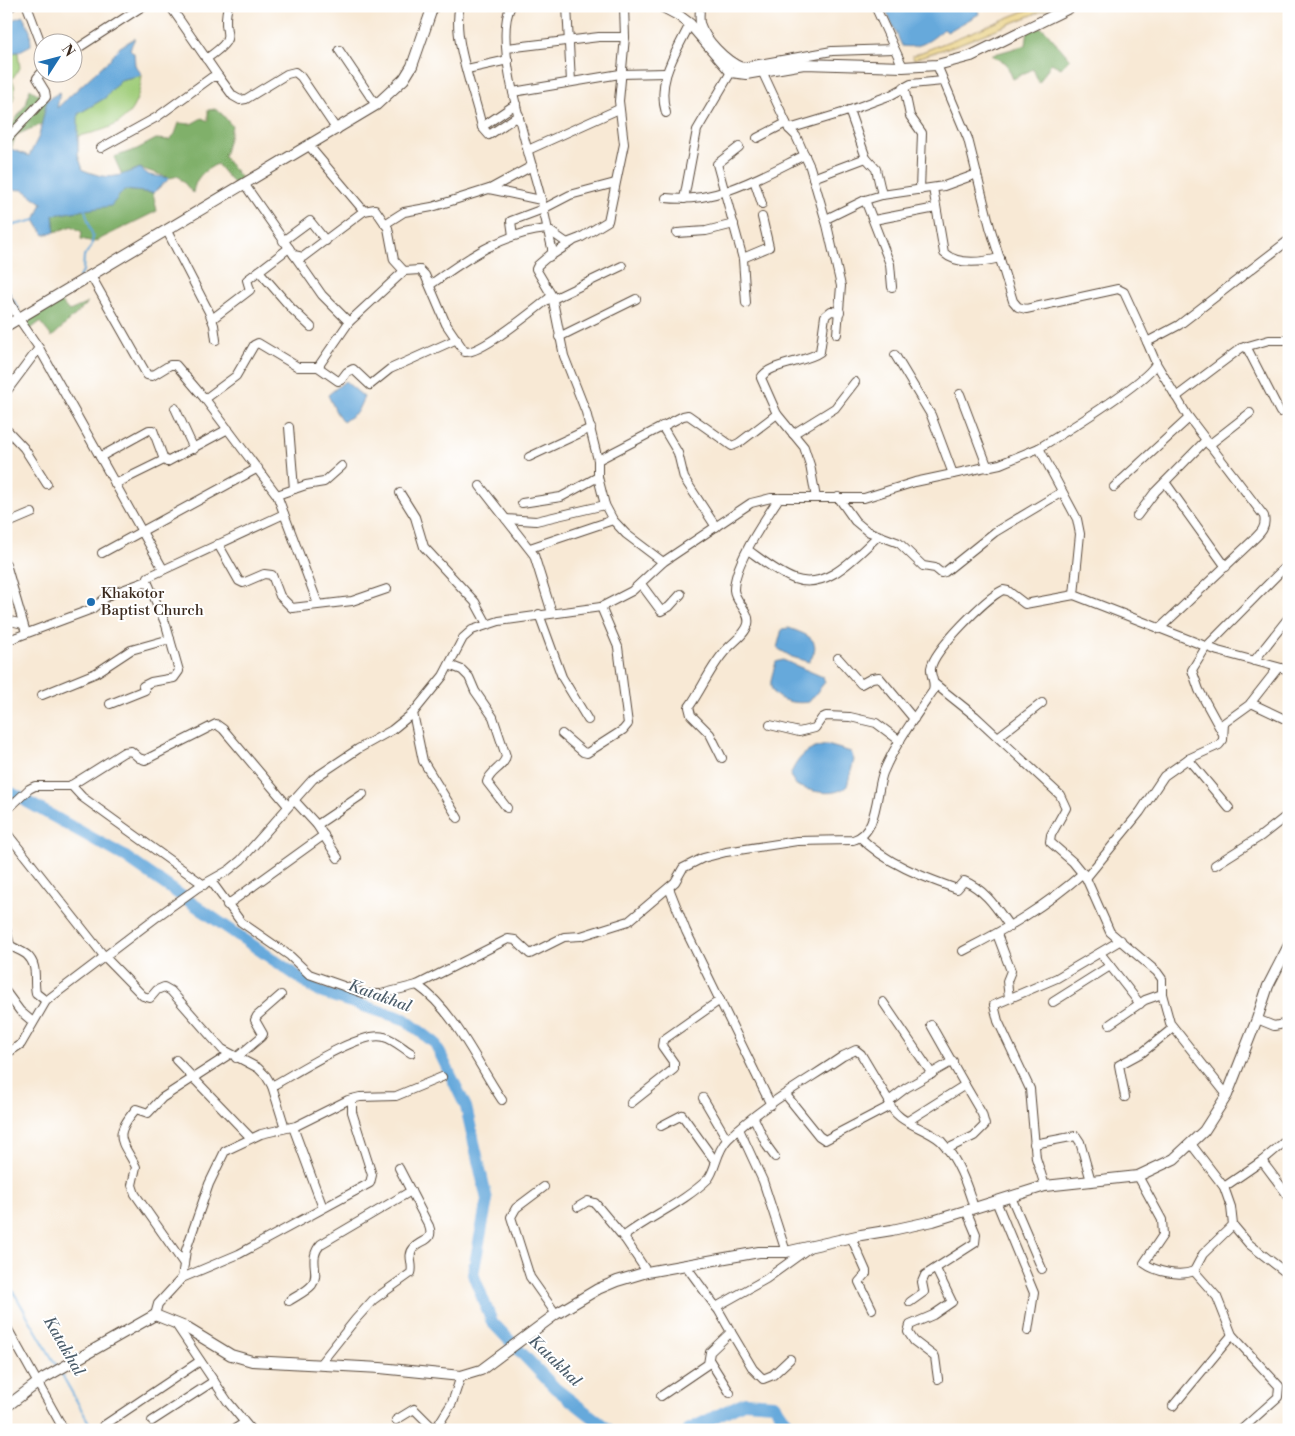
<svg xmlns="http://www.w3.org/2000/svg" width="1295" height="1436" font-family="'Libre Bodoni',serif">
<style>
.green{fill:#a0cd7a;stroke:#6e7c4c}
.forest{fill:#80b06a;stroke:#5e6d44}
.sand{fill:#eeda9e;stroke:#94825e}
.water{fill:#66a9db;stroke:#506a7c}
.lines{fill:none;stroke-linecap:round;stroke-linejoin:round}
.stream{stroke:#66a9db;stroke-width:2}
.river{stroke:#66a9db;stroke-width:12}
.minor-casing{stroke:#574739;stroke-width:10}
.tertiary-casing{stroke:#574739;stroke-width:12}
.minor{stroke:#fff;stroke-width:8}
.tertiary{stroke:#fff;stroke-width:10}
.poi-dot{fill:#1f6fb2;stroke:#fff;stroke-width:2}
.labels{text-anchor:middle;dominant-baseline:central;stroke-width:4;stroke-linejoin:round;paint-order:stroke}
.poi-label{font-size:15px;fill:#3b2a1e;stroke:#fff;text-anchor:start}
.water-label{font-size:16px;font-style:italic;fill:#4c5d6a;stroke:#fff}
</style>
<rect width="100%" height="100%" fill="#fff"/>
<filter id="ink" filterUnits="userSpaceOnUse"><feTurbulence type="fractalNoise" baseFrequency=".02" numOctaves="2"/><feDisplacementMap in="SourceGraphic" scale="10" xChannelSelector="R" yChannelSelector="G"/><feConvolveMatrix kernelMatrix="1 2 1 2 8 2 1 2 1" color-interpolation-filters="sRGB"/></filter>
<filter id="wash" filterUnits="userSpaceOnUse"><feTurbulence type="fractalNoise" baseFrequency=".0096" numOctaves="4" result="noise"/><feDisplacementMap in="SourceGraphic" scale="20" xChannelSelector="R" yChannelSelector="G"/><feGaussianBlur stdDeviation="1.12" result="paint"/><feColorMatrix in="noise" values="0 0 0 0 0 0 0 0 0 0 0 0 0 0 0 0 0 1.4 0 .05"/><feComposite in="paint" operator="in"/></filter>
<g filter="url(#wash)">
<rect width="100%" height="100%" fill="#f8e9d5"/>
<!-- green -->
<g class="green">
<path d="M18,52l2,16 -8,11c6,13 1,23 -6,35v-61z"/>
<path d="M142,75c-5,44 -23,53 -64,61v19l5,15 21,8 -35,-11 9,-53 27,-16 15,-18z"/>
</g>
<!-- forest -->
<g class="forest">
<path d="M1038,26l7,4 25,29 -9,9 -10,-5 -12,20 -6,-14 -20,10 -7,-16 -15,-8 35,-10 2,-17z"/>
<path d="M30,89l17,11 -5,24 -26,11 -5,14 -1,-21 16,-24z"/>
<path d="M215,109l7,5 10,12 -8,31 17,21 -7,6 -17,-20c-14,7 -22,14 -24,29l-15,-17 -8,2 -30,-10 -18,7 -8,-18 23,-8 19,-10 13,1 6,-6 4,-11 12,1 11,-6 6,3v-11z"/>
<path d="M124,190l29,3 4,18 -63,31 -13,-3 1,-7 -10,-6 -17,6 -2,-17 32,-5z"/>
<path d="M61,302l8,9 19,-8 -36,34 -12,-15 -12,9 -3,-11z"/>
</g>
<!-- sand -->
<path class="sand" d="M1037,6h18l-96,38 -45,15 -2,-3z"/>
<!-- water -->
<g class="water">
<path d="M884,6h93l2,8 -32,18 -3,-3c-14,12 -24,20 -42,17z"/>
<path d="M23,16l7,14 1,15 -13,7 -12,1v-31z"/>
<path d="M135,38l-5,11 4,4 1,12 7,10 -22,5 -15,18 -27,16v41l5,15c26,10 32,8 57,-2l9,7 21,3 -17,15 -29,-3 -13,16 -58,9 2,17 -11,3 -9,-15 7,-17 -18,-13 -18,-1v-35l5,-5 18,7 10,-20 8,-36 13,-8 -3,16 53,-49 10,-12z"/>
<path d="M345,381l19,16 -7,15 -14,10 -7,-10 -8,-17z"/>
<path d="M789,628c18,7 35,11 20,34l-17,-5 -15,-9 5,-19z"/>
<path d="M783,660l40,17 2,5 -16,20c-12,2 -36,0 -38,-16 -1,-7 3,-16 5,-24z"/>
<path d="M827,745l24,7 3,8 -7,26c-13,12 -36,5 -50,0l-7,-10c7,-19 18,-28 37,-31z"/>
</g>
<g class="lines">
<!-- stream -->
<g class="stream">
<path d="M6,227l29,-7"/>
<path d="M79,277l4,-6 1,-15 7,-9 2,-10 -8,-27"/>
<path d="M6,285l4,9"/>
<path d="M12,298l7,11"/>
<path d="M6,310v8"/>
<path d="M6,1279l51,88"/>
<path d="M61,1373l32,57"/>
</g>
<!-- river -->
<g class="river">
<path d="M6,790l118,66 196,136 84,27 31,24 31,64 21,93 -14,74 19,48 63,66 54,42"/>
<path d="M688,1430l57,-28 29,2 18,26"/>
</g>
</g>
</g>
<g filter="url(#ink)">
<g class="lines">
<!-- minor casing -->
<g class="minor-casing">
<g id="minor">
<path d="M27,6l15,40"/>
<path d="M170,6l49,71"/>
<path d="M460,6c-9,31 15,88 22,121l7,8 30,-20"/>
<path d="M511,6c-20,36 20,152 30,193 4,16 7,33 11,49v5l-14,12 -2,4 16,27 12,60 22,56 12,48v17l7,28 8,15 13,14 37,28"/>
<path d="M567,6l4,76"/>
<path d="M700,6c0,6 -1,11 0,17 5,16 26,38 42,44l90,-16 62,-2"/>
<path d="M875,6l28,61"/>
<path d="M6,8l6,-2"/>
<path d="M507,48l92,-11h26"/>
<path d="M339,50l37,55"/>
<path d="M72,52l71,-46"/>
<path d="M206,59c37,-26 13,-20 22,-53"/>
<path d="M937,65l31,74 22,88 23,74 5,6 8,2 92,-20 6,3 23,50 32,-17 110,-85"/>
<path d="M467,69l41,-9"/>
<path d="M762,71l27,58 7,7 14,31 17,58 14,61 -4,48"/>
<path d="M904,87l6,29 12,17 -2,57"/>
<path d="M513,92l107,-18 46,-1"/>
<path d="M849,110l17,48 10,11 6,26"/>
<path d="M666,113c-10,-33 10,-60 24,-89"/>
<path d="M482,127l34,-23"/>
<path d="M789,129l53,-16 49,-18 20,-11 32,-3"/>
<path d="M757,138l29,-15"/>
<path d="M6,140l40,-43 -1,-6 -8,-13 5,-6"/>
<path d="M310,147l54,64"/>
<path d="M739,147l-22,17 26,95 3,44"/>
<path d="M101,148l56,-31 55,-40h7l14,19 7,4 6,-1 41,-25 8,-2 6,5 36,53"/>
<path d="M528,150l91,-41"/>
<path d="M813,178l53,-20"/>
<path d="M754,180l8,24"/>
<path d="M245,185l44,63 5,7 9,2 61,-46 11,-2 13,19 6,32 10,11 16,-1 5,5 21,49 19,28c17,2 71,-44 87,-56"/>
<path d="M933,188l11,65c14,13 39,9 56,5"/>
<path d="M490,189l42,-23"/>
<path d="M666,198c50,6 96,-22 139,-43"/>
<path d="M684,199l13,-69 34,-58"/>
<path d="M865,200l25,64 2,23"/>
<path d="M826,219l39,-19 17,-5 62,-9 33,-12"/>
<path d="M874,220l62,-12"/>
<path d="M385,224l19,-12 28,-5 57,-18 52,11"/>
<path d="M167,231l42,81 5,13 2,15"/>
<path d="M677,233l29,-2 28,-7"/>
<path d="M513,236l-2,-15 32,-12 27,-14 45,-12"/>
<path d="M283,241l27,-20 16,20"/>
<path d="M294,255l28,40 27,27"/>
<path d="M549,257l23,-15"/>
<path d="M743,258l26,-11 -7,-30"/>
<path d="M259,271l33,38 19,18"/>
<path d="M91,276l56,99 5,1 18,-11h6l29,34 72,96 41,109"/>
<path d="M430,285c36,-26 72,-52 117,-56l20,14 13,-5 28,-17 16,-77 -5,-43 6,-64 -1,-31"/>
<path d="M6,295l13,24 20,29 124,221"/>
<path d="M553,299l69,-33"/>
<path d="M212,319l38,-29 -3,-10 42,-32"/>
<path d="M559,337l77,-38"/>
<path d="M1147,342l9,21c-7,18 -96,72 -117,85l38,71 3,15 -6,61 144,56 71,19"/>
<path d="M1246,346l34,66"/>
<path d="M895,355l36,60 22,59"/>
<path d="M1156,363l31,52 77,101c3,13 -5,18 -14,27l-91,86"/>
<path d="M318,367l20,14 3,-1 6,-8 6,-3 17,16 20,-16 67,-30"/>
<path d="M6,392l33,-44"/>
<path d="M960,394l28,74"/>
<path d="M1176,397l65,-49 28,-8h20"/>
<path d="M205,399l31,-23 18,-31 4,-2 40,24h20l31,-45 55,-51"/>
<path d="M175,408l19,41"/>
<path d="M662,426l16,27 6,25 32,49"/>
<path d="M289,427l5,62"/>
<path d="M8,431l16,17 23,36"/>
<path d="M793,434l42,-26 20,-26"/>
<path d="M1209,445l41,-32"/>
<path d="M100,457l49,-27h4l10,27 4,5 61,-33"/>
<path d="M529,457l62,-29"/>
<path d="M598,460l85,-44 5,-1 44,31 7,-3 38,-29"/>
<path d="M1165,482l61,85"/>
<path d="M115,484l49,-24"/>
<path d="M480,486l54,69 18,58"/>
<path d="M1114,487l75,-69"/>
<path d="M400,493l15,24 9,30 51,55 12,22"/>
<path d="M277,495l29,-10 18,-3 18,-16"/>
<path d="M838,497l17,24 12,10 32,12 24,23 12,2 6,5 4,-1 50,-40 67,-40"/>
<path d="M816,498l-6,-33 -6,-18 -27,-33 -16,-36c8,-15 44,-15 59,-26l5,-36 6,-5 9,1"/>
<path d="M522,503l39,-6 37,-20"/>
<path d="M1137,516l18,-24 50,-51"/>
<path d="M506,519l30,2 69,-16"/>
<path d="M6,524l26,-11"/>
<path d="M218,544l21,37 4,2 21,-9 8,1 8,21 12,12 60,-7 35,-12"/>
<path d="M530,548l83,-28"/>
<path d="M748,550c14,10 30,23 46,29 33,12 62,-23 84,-43"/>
<path d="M102,553l156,-85"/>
<path d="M6,564l20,69"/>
<path d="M641,584l20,27 8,-4 12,-13"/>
<path d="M539,614l23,63 26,43"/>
<path d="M6,620l17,4"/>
<path d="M6,641l86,-32 17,-14 38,-14"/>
<path d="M838,658l23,26 11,-6 7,-1 35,42"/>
<path d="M1254,661l35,-44"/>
<path d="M449,665l13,5 7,7 6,14 18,26 13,39c-2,12 -16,14 -19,26l20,26"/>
<path d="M935,684l40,32 85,79 6,13 -15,27 -1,7 23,20 13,16 24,54 47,40 5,7v15l8,29 57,72"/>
<path d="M42,695l54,-22 35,-23 39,-11"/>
<path d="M1251,703l38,18"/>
<path d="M110,704l35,-14 -2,-4 8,-4 23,-4 5,-7 -13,-46 -19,-44 1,-4 136,-63"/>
<path d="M413,713l10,48 35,57"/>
<path d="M770,725l29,7 16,-4 7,-10 4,-2 24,1 26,6 24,18"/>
<path d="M1222,732l-23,-42 -7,-20 14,-23 83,-84"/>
<path d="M562,734l21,18 4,1 36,-23 5,-6 -10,-77 -17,-40"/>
<path d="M998,737l44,-34"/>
<path d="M722,758l-12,-24 -19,-19 -2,-8c13,-18 22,-41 37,-57 7,-8 20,-16 22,-26 3,-12 -13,-22 -14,-34 0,-27 31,-70 45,-92"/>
<path d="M1188,759l41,49"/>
<path d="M71,785l11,12 122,88"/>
<path d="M293,799l24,26 21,33"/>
<path d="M6,811l23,-22 6,-3h35l54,-34 7,-1 8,7 6,2 71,-36 7,5 65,77"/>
<path d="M317,825l46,-31"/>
<path d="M6,832l98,124 39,40 7,2 7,-8 7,-3 7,4 51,58 36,19 8,8 6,10 13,42"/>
<path d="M860,837c25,26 63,40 97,52l7,-8c22,9 33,28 46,46"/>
<path d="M1215,865l46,-29 28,-22"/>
<path d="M1086,878l54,-66 24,-36 24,-17 31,-14 4,-5 1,-17 25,-18 29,-37"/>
<path d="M211,881l30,41 49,34 19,18 57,20h15l36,-9 91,-46 7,1 15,14 34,-17 17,-1 48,-15 46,-39 8,-14 20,-10 23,-6 71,-11 56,-1c25,-6 23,-49 30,-67 12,-29 32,-56 50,-82 3,-10 -3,-14 -2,-23 3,-18 55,-70 72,-78l5,1 17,13 49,-9"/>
<path d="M669,888l17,43 85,174"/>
<path d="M227,905l97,-70"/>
<path d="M6,929l4,16c5,4 12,6 17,10 12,11 6,25 9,38l10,8"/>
<path d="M997,934l14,37 -4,10 2,17"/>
<path d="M963,951c43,-22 83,-45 120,-78"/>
<path d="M1100,953l40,51"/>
<path d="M417,985c38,26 60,78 85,115"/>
<path d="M6,992l14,19 13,11"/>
<path d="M883,1002l49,72"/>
<path d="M1053,1002l57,-36"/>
<path d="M1257,1019l17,7 15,-3"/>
<path d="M1110,1024l35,-24 17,-6"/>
<path d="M6,1054l15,-10 25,-43 112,-85 39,-28 32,-18 12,-10 72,-81 45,-30 34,-19 21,-17 30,-37 20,-38 9,-8 27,-9 102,-14 31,-16 31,-29 88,-59 20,-5h93l51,-16 85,-18 39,-16"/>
<path d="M236,1058l25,-21 2,-3 -8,-14 2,-4 24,-21"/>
<path d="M176,1060l75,78"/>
<path d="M953,1061l-47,27 -17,13c5,22 37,26 52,40 17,18 26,44 33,67"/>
<path d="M272,1086c22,-12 89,-56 112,-49 9,2 19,11 27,16"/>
<path d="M786,1095l33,41 6,4 65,-34"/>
<path d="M1125,1097l-6,-32 24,-13 30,-24"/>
<path d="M703,1098l24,41"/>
<path d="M631,1103l43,-34v-6l-12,-17 1,-6 57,-40"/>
<path d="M754,1118l13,28 8,11"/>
<path d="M908,1121l57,-36 -34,-60"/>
<path d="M661,1126l21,-11 33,46"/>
<path d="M293,1127l30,81"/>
<path d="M739,1129l24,52 23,71"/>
<path d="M1034,1144l42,-8 4,6 11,39"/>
<path d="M1191,1144l33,43 7,20 2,18 16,19 40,31"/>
<path d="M947,1149l27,-13 11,-11 -3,-11 -17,-29"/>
<path d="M1262,1161l27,36"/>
<path d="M1138,1176l24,44 1,15 -19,28c12,9 36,14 50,8"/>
<path d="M1045,1186l-9,-28 -6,-69 -32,-68 -4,-16 63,-27 64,-38"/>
<path d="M544,1187l-28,21 -5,9 19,60 26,37"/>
<path d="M1224,1187l38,-26 27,-23"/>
<path d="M1011,1197l31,72"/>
<path d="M996,1201l38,92 -6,38"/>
<path d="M578,1207l10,-6 7,2 30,36"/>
<path d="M851,1237l15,34v3l-7,8 13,27"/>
<path d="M184,1264l-49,-70 -3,-9 4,-18c-13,-26 -25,-29 0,-58l12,4 14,-15 68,-44"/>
<path d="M936,1269l16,33 -19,13 -23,10 -2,7 6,9 21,16 3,22"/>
<path d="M1194,1271l23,26 15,38 47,51 -1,11 -37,33"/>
<path d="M1194,1271l9,-17 30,-29"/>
<path d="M647,1272l-22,-33 2,-5c26,-19 57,-32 81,-55 8,-9 8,-28 20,-40 33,-33 77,-57 115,-83l13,-6 5,4 28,47"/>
<path d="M182,1278l4,-28 23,-66 16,-33 36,-17 35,-8 52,-26 12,-3 36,-1 46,-19"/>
<path d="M289,1301c7,-5 17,-9 23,-16 9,-13 -5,-26 9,-41l90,-53"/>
<path d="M910,1302l14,-10 -2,-10 3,-7 50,-32 1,-9 -10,-24"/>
<path d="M716,1307l50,-28 43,-31"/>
<path d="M155,1315l3,-11 24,-26 57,-24 131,-71 2,-8 -20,-63v-13"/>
<path d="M175,1323l53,79 23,28"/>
<path d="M6,1326l58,104"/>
<path d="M731,1332l22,37 10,10 10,-4 17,-16"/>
<path d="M710,1361l20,32"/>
<path d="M320,1364l35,-44 18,-20 38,-27c3,-8 -4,-17 2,-24 7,-10 22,-7 16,-23l-30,-58"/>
<path d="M661,1396l47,-32 2,-12 21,-20 -12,-21 -33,-45"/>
<path d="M1173,1406l59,-71"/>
<path d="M396,1420l18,-11 21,21"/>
<path d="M152,1421l62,-40"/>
<path d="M103,1426l97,-65"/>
<path d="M233,1430l11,-7"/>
<path d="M435,1430l17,-27 9,-27"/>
</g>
</g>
<!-- tertiary casing -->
<g class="tertiary-casing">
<g id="tertiary">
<path d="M661,6l17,9 12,9 41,48 15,2 58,-10 99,3 34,-2 34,-9 102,-50"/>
<path d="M6,326l370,-221 28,-26 8,-13 21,-60"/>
<path d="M6,1407l38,-29 111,-63 30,12 46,28 21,6 128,7 81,8 20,-6 75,-56 42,-25 19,-8 30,-9 112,-20h27l75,-17 31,-5 41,-9 112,-35 93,-10 36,-17 30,-28 23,-36 30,-76 11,-33 21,-41"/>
</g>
</g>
<!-- minor -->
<use href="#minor" class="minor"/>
<!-- tertiary -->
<use href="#tertiary" class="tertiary"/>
</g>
</g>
<!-- markers -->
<circle class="poi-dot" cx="91" cy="602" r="5"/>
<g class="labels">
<!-- poi labels -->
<g class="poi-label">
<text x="101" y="593">Khakotor<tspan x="101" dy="17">Baptist Church</tspan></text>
</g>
<!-- water labels -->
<g class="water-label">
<text transform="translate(380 996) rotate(20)">Katakhal</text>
<text transform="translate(64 1346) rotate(60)">Katakhal</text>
<text transform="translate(555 1361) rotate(44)">Katakhal</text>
</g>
</g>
<!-- margin -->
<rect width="1295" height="1436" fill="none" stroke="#fff" stroke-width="25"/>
<!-- north arrow -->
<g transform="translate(58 58) rotate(54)"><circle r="24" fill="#ffffff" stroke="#b1aaa5"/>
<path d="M0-4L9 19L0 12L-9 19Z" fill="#1f6fb2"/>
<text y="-8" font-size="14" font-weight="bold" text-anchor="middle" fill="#3b2a1e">N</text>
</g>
</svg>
